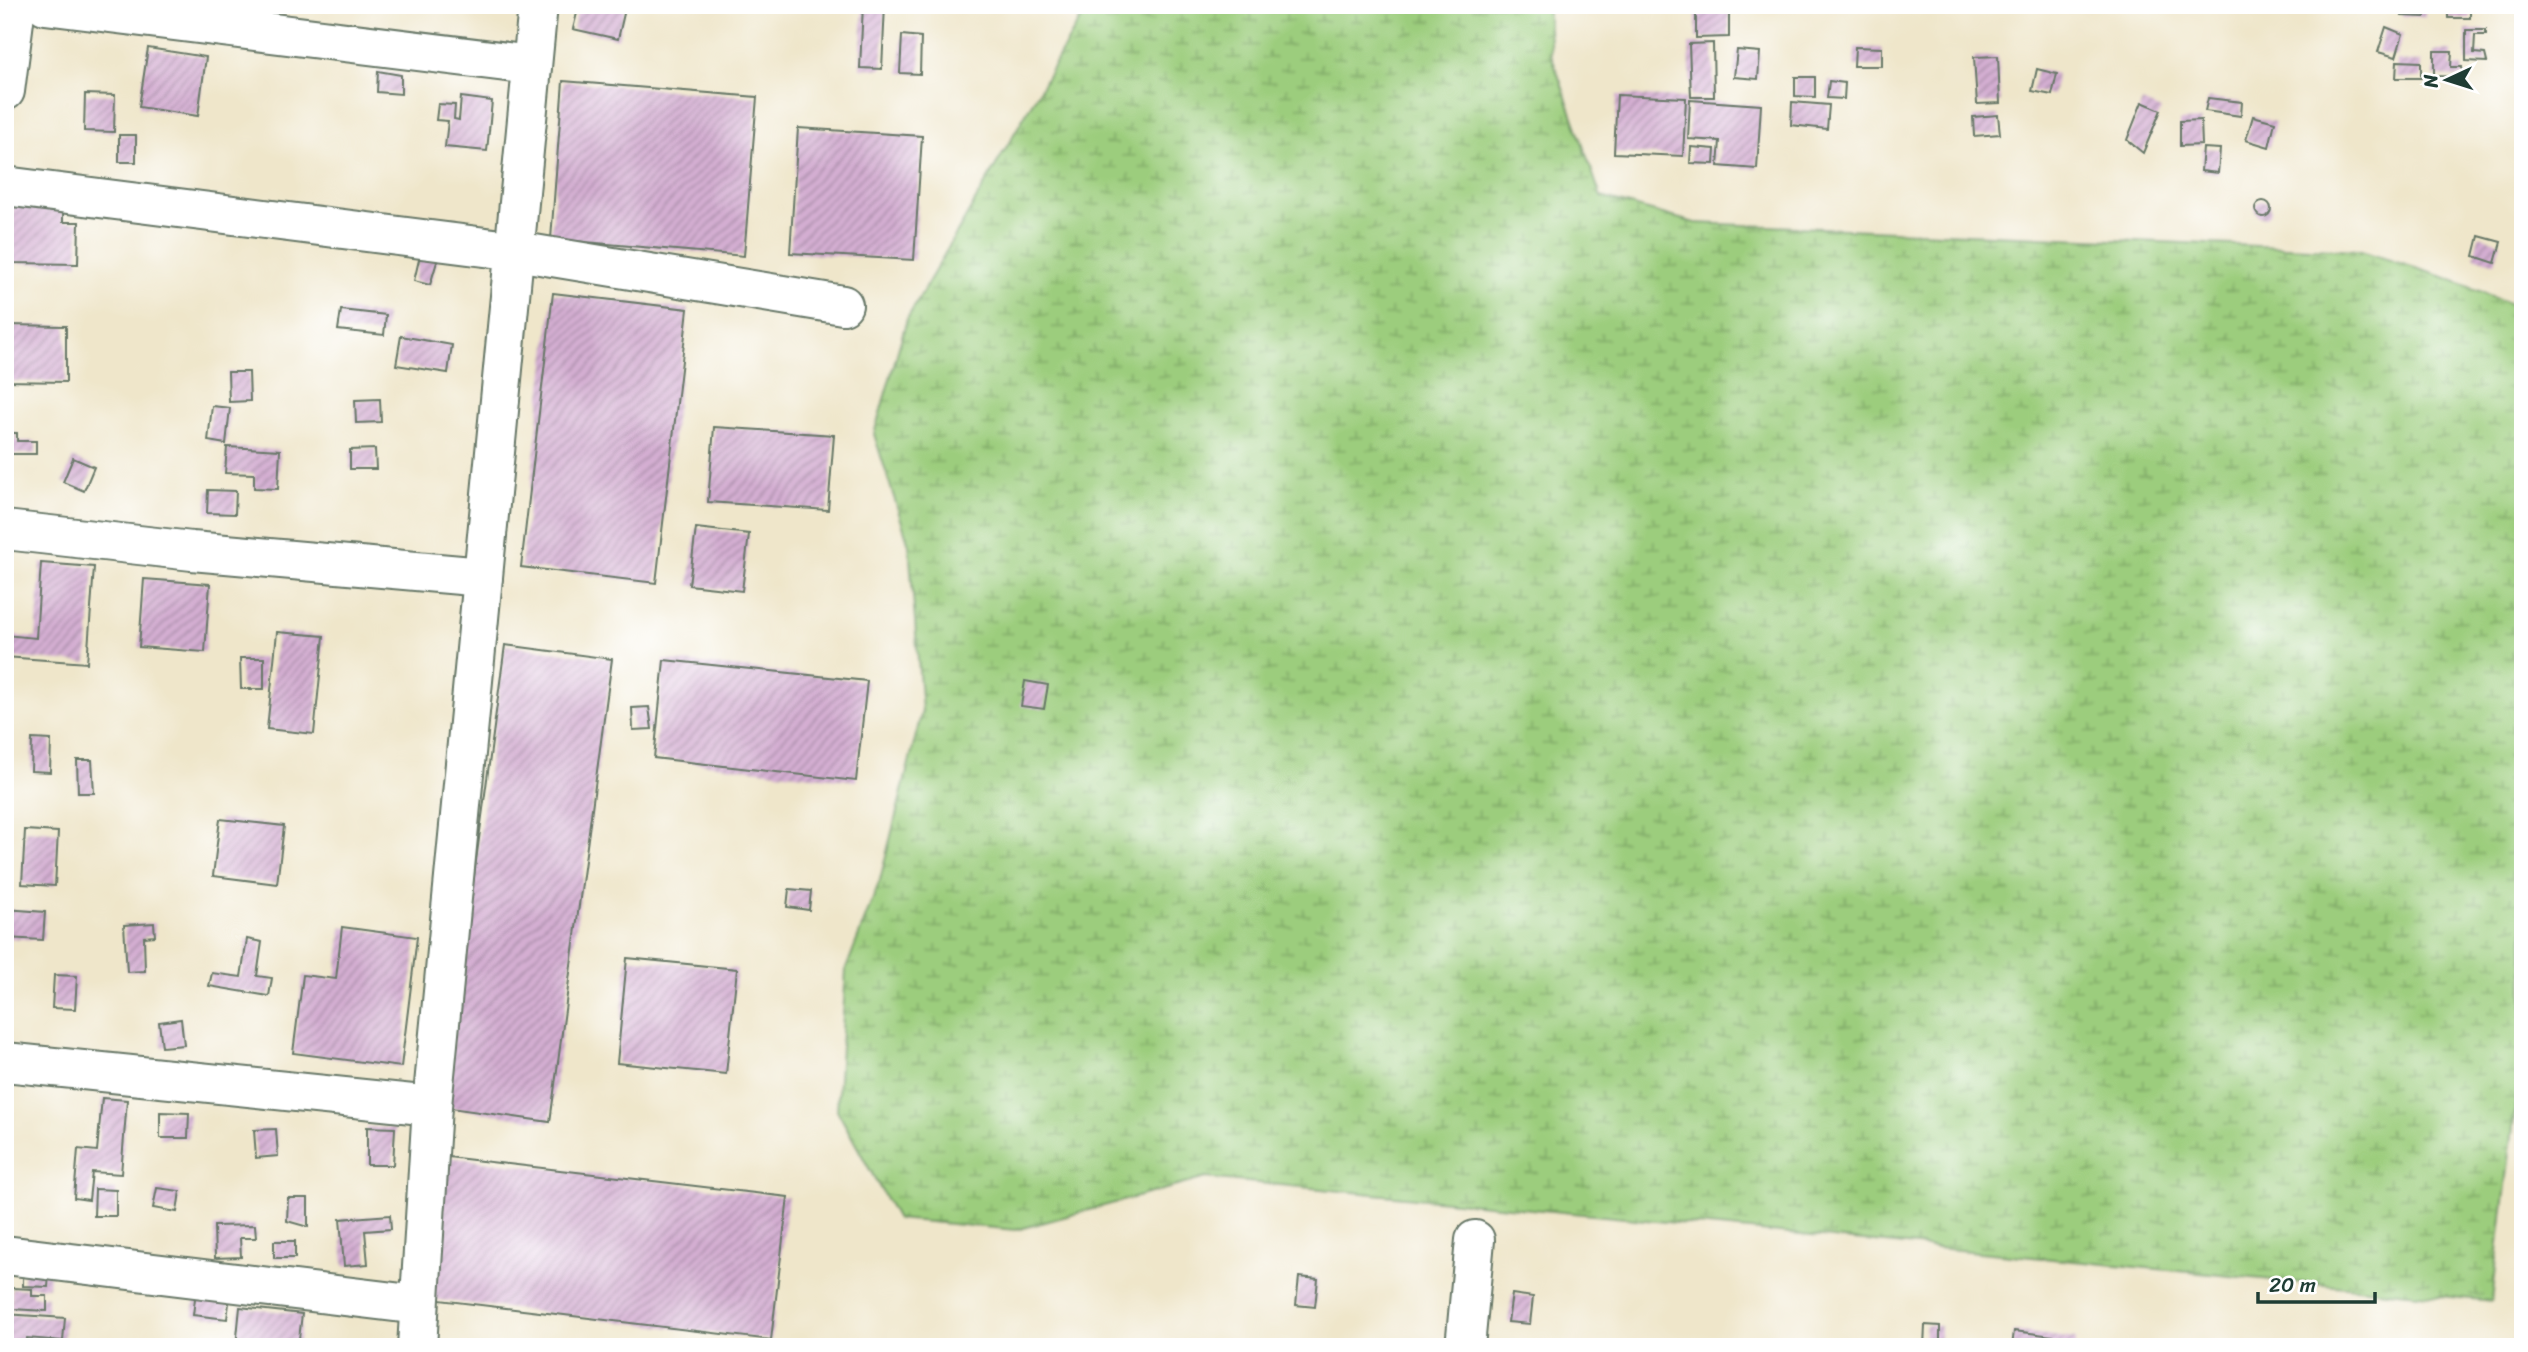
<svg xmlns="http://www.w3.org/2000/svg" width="2528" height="1352" font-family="Sriracha,sans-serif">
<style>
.wetland{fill:url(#wetland-marsh);stroke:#5e8558;stroke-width:2}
.building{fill:url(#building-hatch)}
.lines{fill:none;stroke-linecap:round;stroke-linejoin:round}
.minor-casing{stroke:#687868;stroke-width:42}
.minor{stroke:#fff;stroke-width:38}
</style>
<defs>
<pattern id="wetland-marsh" width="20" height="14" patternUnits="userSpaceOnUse" patternTransform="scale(1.75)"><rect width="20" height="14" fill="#9ccd7d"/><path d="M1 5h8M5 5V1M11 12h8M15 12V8" fill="none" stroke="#7fa867"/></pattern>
<pattern id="building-hatch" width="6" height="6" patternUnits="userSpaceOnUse" patternTransform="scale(1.75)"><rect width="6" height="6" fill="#d4aed2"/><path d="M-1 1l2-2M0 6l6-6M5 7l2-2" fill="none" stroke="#ab8fab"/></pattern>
</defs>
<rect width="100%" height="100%" fill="#fff"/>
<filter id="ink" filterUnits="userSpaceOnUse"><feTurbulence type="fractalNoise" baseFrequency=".0143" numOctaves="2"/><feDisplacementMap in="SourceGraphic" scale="14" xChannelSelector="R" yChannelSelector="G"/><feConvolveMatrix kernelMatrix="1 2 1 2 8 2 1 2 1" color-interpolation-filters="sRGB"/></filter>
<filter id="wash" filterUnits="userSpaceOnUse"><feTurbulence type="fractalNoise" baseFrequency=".00686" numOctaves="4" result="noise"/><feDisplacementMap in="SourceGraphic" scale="28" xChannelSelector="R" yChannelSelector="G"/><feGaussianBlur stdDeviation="1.57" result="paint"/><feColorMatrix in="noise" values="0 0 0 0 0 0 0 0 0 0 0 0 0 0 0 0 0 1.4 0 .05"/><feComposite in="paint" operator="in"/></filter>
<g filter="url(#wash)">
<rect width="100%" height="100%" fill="#efe6ca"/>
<!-- wetland -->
<path class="wetland" d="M1086,5h461l4,49 50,143 94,26 663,27 89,28 76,31v735l-31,257 -1286,-123 -190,52 -119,-11 -60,-109 9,-141 34,-89 42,-169 -13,-166 -35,-111 33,-115 177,-306z"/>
<g id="blocks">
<!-- building -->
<g class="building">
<path d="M579,5h47l-8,34 -45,-10z"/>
<path d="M863,5h22l-3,64 -22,-1z"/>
<path d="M2403,5h22v12l-23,-1z"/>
<rect x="2448" y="5" width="22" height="13"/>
<path d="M1696,7h33v30l-33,1z"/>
<path d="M2386,27l17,7 -7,23 -18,-5z"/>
<path d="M2466,30h20v5h-11l-1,18 11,1 2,8 -21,-1z"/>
<path d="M902,35l19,2 -1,37 -20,-1z"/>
<path d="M1713,43l1,54h-23l-2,-53z"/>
<path d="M1855,47l27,1v18h-28z"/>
<path d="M148,48l58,9 -8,59 -59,-9z"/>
<path d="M1737,50l23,2 -2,27 -24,-2z"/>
<path d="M2434,51h18l-1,16h11v10l-28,-1z"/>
<path d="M1998,56l2,47 -23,1 -3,-47z"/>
<path d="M2397,61l24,1v16h-25z"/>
<path d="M2037,69l20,5 -5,21 -20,-4z"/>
<path d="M378,71l23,4v19l-24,-2z"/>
<path d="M1795,77h20v20l-20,-1z"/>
<path d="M563,81l194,16 -13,159 -193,-17z"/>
<path d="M1829,81l16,2 -1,16 -17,-1z"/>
<path d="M85,94l30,1 -1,37 -30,-1z"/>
<path d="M1617,95l69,3 -3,58 -69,-3z"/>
<path d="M461,97l31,4 -5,50 -42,-4 3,-26 -12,-1 2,-16 17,1 -1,14 5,1z"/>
<path d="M2208,98l34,4 -1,14 -36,-5z"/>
<path d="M1690,100l71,5 -4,64 -39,-3 2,-25 -32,-2z"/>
<path d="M1792,102l37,3 -2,24 -36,-4z"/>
<path d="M2142,102l19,8 -18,43 -16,-13z"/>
<path d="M1998,115l2,19 -26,2 -1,-19z"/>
<path d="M2253,116l22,6 -6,25 -23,-7z"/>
<path d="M2201,120l1,25 -22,1v-25z"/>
<path d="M798,128l124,8 -8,124 -124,-7z"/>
<rect x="119" y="135" width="17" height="27"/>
<path d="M1691,147l24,2 -1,15 -24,-1z"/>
<path d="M2203,148l17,1 -2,24 -17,-2z"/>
<circle cx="2263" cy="209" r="8"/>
<path d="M13,205h50v17h16l-1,42 -65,-1z"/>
<path d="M2479,236l22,6 -6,21 -21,-7z"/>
<path d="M421,251l18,4 -9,30 -16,-4z"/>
<path d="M553,293l135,16 -32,274 -135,-16z"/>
<path d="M341,310l45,5 -2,20 -46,-5z"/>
<path d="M5,325l61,1v56l-61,-1z"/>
<path d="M401,336l51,9 -4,28 -52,-8z"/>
<path d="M228,372h21l1,29 -21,1z"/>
<path d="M380,399l1,23 -25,1 -1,-23z"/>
<path d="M212,406l18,2 -4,36 -18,-3z"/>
<path d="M714,427l120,8 -6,75 -120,-8z"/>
<path d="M5,433h12v8h19v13h-27l-1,39h-3z"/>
<path d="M227,447l53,3 -2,39 -24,-1v-14l-29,-1z"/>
<path d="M375,449l1,20h-26v-19z"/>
<path d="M73,458l21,9 -10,24 -21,-9z"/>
<path d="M208,490l28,1 -1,23 -28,-1z"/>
<path d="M696,528l53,6 -7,57 -53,-6z"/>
<path d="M41,563l53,4 -7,96 -82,-6v-22l31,3z"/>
<path d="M144,579l66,5 -5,68 -66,-5z"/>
<path d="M277,632l47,4 -10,98 -47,-5z"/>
<path d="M505,645l107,14 -62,463 -107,-15z"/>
<path d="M240,658h24v31h-23z"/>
<path d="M664,660l203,21 -11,100 -202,-23z"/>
<path d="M1025,681l23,4 -4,24 -23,-3z"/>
<path d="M649,707l3,22 -19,1 -1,-22z"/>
<path d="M32,739l19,1 -1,32 -19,-1z"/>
<path d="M77,760h15l2,33h-16z"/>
<path d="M220,819l64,7 -7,58 -64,-8z"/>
<path d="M25,830l33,2 -3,54 -33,-2z"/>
<path d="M789,889l22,2 -2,19 -22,-3z"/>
<path d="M5,909l40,3 -2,28 -38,-2z"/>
<path d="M154,923l1,13 -11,1 1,34 -18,1 -3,-47z"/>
<path d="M342,927l75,10 -16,130 -108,-14 10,-78 33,4z"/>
<path d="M247,939l15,3 -5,34 15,2 -3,18 -60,-10 3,-13 29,4z"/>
<path d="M627,958l110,11 -11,105 -109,-11z"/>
<path d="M54,975l23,1 -2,33 -23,-1z"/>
<path d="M181,1019l3,26 -22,2 -3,-25z"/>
<path d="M102,1098l25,2 -6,74 -29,-2 -3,28 -15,-2 4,-49 19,2z"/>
<path d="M160,1112l29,1 -1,25h-28z"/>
<path d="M367,1127l28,1 -2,37h-26z"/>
<path d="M276,1129l2,27 -22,2 -2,-28z"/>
<path d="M448,1157l340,40 -17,143 -340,-41z"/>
<path d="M157,1188l23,3 -3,21 -24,-4z"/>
<path d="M95,1189l21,1v26h-22z"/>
<path d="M288,1198h20v29l-21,-6z"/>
<path d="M390,1215l1,14 -26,2 3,33 -24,2 -4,-47z"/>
<path d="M255,1225l1,13h-16l1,19 -26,1 -1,-32z"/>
<rect x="274" y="1241" width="21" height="17"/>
<path d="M23,1262l27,1 -2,24 -25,-1z"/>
<path d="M1299,1277l19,2 -3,28 -19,-2z"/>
<path d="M12,1288l20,1v7h15v15l-36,-2z"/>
<path d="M196,1290l34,5 -3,24 -34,-4z"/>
<path d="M1512,1294l21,3 -3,27 -22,-2z"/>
<path d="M240,1307l62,7 -4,33h-62z"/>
<path d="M5,1314l60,4 -2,23 -36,-3 -1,9h-21z"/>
<path d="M1925,1325l15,1v21h-16z"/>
<path d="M2014,1331l62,8 -1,8h-63z"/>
</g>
</g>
</g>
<g filter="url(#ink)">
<use href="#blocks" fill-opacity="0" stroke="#687868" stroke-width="2"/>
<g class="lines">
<!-- minor casing -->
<g class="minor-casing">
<g id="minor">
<path d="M45,5l487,60"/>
<path d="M5,91l11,-86"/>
<path d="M5,186l511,65 327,54"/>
<path d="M5,530l187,21 291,26 55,-572"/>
<path d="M5,1062l427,44"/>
<path d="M5,1255l414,50"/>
<path d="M417,1347l15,-241 51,-529"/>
<path d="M1465,1347l10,-107"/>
</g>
</g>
<!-- minor -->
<use href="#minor" class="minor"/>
</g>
</g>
<!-- margin -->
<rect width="2528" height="1352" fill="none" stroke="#fff" stroke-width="28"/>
<!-- north arrow -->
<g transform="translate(2447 80) rotate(266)" stroke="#ffffff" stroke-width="5" paint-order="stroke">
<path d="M0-5L12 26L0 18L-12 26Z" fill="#1f3d34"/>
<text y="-10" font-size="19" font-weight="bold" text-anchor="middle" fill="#1f3d34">N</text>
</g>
<!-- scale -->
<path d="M2258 1292v10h117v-10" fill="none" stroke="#1f3d34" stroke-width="3.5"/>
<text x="2269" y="1292" font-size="21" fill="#1f3d34" stroke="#ffffff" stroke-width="5" paint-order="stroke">20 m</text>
</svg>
